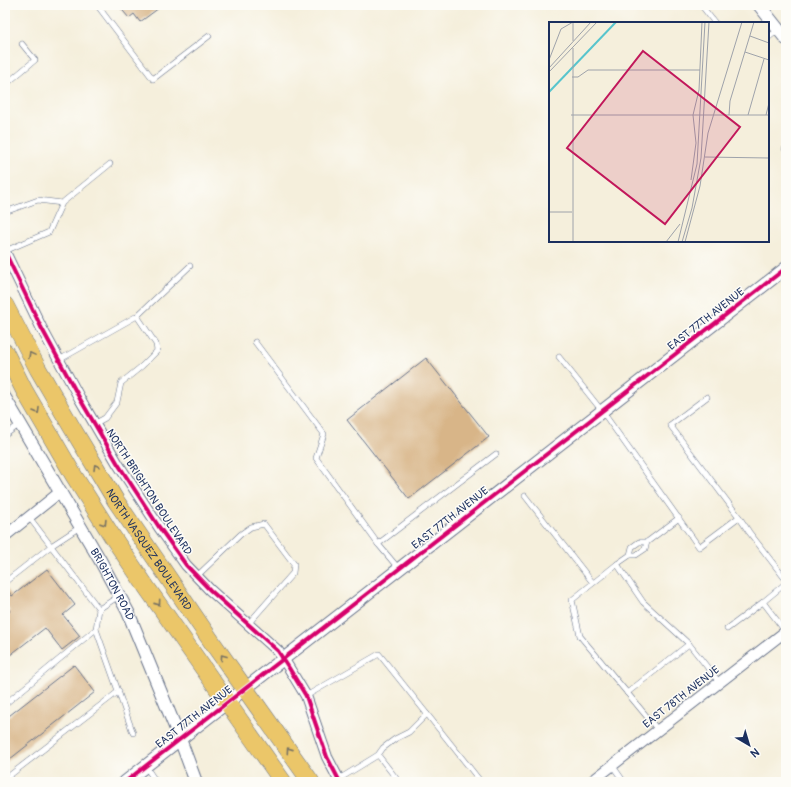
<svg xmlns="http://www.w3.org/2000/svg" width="791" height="787" font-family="Pangolin,sans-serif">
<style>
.building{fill:#d8b588}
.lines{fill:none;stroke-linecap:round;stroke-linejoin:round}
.service-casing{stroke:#67728a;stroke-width:6}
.minor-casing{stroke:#67728a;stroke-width:12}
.tertiary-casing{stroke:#67728a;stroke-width:14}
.trunk-casing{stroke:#67728a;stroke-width:18}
.service{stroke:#fff;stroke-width:5}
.minor{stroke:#fff;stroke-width:10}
.tertiary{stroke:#fff;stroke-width:12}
.trunk{stroke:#ebc669;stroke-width:17}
.cycleway-casing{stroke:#fdfcf7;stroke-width:6}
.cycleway{stroke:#d6006c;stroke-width:4}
.oneway{stroke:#797363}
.labels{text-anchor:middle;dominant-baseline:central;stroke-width:3;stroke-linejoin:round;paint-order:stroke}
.street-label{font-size:11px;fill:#1b2f5e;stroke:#fdfcf7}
.inset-river{fill:none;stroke:#58c5cd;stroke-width:2}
.inset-road{fill:none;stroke:#9ea2aa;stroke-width:1}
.view{fill:#c2185b;fill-opacity:0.15;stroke:#c2185b;stroke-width:2}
.inset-edge{fill:none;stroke:#1b2f5e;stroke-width:2}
</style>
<rect width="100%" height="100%" fill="#fdfcf7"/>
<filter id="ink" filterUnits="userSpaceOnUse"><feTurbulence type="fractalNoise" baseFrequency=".025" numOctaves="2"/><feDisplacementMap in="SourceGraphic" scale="8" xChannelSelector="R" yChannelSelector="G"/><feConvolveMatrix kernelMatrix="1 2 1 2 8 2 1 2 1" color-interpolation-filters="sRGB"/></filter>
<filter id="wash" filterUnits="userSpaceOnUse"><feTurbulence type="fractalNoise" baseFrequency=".012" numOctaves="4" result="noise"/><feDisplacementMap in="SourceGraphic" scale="16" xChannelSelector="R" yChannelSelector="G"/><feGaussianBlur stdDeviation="0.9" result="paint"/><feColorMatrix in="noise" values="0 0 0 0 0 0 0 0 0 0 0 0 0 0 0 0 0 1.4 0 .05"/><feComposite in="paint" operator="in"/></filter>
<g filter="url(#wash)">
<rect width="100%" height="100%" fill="#f5efdc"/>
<g id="blocks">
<!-- building -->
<g class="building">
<path d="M118,5h45l-23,17 -6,-8 -5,4z"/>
<path d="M426,358l63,79 -80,62 -62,-79z"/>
<path d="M47,569l28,36 -12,10 17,21 -18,14 -17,-22 -40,31v-44l5,-4 -5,-6v-18l7,9z"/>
<path d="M74,665l21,27 -90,71v-44z"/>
</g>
</g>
</g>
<g filter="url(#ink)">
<use href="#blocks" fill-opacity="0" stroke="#67728a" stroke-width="1"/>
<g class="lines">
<!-- service casing -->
<g class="service-casing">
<g id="service">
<path d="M97,5l56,74 56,-43"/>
<path d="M701,5l14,18"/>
<path d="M768,38l10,-8"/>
<path d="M5,85l30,-25 -13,-16"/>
<path d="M786,148l-1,1 1,1"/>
<path d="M62,203l48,-39"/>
<path d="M5,212l33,-12 24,3 -13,29 -44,19"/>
<path d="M255,342l69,92 -8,24 62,86"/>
<path d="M559,357l43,54 97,136 40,-30 10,15 37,48"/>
<path d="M59,360l78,-44 53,-50"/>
<path d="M707,397l-37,28 69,92"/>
<path d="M94,424l11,-6 12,-16 4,-19 21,-17 15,-15 -1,-7 -19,-28"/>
<path d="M5,435l15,-11"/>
<path d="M525,496l68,87"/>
<path d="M80,527l-29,19 48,63"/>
<path d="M630,555l2,-8 7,-5h8l32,-24"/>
<path d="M617,564l13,-9h6l9,-6 2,-7"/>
<path d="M399,569l-21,-25 118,-90"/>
<path d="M197,576l44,-42 10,-7 13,-3 30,40 -1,9 -45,51"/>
<path d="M5,582l46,-36 -22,-29"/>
<path d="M763,602l23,-19"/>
<path d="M96,629l37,104"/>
<path d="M727,629l36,-27 22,29"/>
<path d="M627,693l62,-49"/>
<path d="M306,696l73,-42 48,60"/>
<path d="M5,704l91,-75 3,-20 20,-13"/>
<path d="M658,730l-78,-94 -8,-36 45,-36 26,38 46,42 30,38"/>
<path d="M612,765l12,17"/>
<path d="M146,767l10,15"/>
<path d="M5,779l114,-88"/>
<path d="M339,779l39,-24"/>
<path d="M399,782l-21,-27 5,-7 12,-9 14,-7 18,-18 54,68"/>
</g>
</g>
<!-- minor casing -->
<g class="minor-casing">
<g id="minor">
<path d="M5,252l36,75 39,72 38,65 41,63 27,38 24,25 68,61 11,17 17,28 21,61 13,25"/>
<path d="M5,536l55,-44"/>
<path d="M591,782l195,-151"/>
</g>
</g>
<!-- tertiary casing -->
<g class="tertiary-casing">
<g id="tertiary">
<path d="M759,5l27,34"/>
<path id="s1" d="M5,398l95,162 28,52 52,127 16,43"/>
<path d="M125,782l661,-514"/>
</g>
</g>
<!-- trunk casing -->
<g class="trunk-casing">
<g id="trunk">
<path id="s2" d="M5,305l33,64 33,57 45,75 98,144 97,137"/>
<path d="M5,352l19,38 50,86 38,60 35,52 136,194"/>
</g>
</g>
<!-- service -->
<use href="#service" class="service"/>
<!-- minor -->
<use href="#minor" class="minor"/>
<!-- tertiary -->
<use href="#tertiary" class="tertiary"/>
<!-- trunk -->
<use href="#trunk" class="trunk"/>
<!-- cycleway casing -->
<g class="cycleway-casing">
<g id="cycleway">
<path d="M5,252l36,75 39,72 38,65 41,63 27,38 24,25 68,61 11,17 17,28 21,61 13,25"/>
<path d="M125,782l661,-514"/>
</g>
</g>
<!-- cycleway -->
<use href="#cycleway" class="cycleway"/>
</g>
<!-- one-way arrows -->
<defs><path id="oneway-chevron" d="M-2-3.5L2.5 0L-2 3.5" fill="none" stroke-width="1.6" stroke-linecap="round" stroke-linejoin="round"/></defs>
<g class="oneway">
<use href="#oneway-chevron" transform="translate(31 355) rotate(-118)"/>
<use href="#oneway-chevron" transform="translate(37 411) rotate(60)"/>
<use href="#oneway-chevron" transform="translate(96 467) rotate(-121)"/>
<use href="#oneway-chevron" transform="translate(104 523) rotate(58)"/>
<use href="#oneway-chevron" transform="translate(158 603) rotate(55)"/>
<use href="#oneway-chevron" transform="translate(223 657) rotate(-126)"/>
<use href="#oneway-chevron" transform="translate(289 750) rotate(-125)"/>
</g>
</g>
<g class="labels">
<!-- street labels -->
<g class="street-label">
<text transform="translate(706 319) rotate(-38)">EAST 77TH AVENUE</text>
<text transform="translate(149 492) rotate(57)">NORTH BRIGHTON BOULEVARD</text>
<text transform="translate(450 518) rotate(-38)">EAST 77TH AVENUE</text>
<text stroke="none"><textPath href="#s2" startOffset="284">NORTH VASQUEZ BOULEVARD</textPath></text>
<text stroke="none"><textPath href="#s1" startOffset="215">BRIGHTON ROAD</textPath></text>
<text transform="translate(681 697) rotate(-38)">EAST 78TH AVENUE</text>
<text transform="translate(194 717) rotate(-38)">EAST 77TH AVENUE</text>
</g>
</g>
<!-- overview -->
<g transform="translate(549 22)">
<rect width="220" height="220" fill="#f5efdc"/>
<path class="inset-river" d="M0,70l67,-70"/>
<path class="inset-road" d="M201,14l19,7M24,19v-19M196,30l24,8M0,38l12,-31 12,-7M0,46l42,-46M0,50l48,-50M23,55h6l10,-7h112M22,93h198M180,93l1,-14 24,-79M199,93l16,-56M217,93l3,-12M156,135l64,1M142,158l5,-37 -3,-28 6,-25 3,-68M0,190h23M24,220v-194M117,220l14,-18M129,220l19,-78 8,-142M133,220l10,-34 9,-50 8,-136M136,220l15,-56 8,-53 34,-111"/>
<path class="view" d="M94,29l97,76 -75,97 -98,-76z"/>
<rect width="220" height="220" class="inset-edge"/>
</g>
<!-- margin -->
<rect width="791" height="787" fill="none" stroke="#fdfcf7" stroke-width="20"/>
<!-- north arrow -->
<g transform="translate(749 745) rotate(142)" stroke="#fdfcf7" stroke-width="3" paint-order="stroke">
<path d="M0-3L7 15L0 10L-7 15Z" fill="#1b2f5e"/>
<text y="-6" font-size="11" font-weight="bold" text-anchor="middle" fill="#1b2f5e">N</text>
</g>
</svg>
